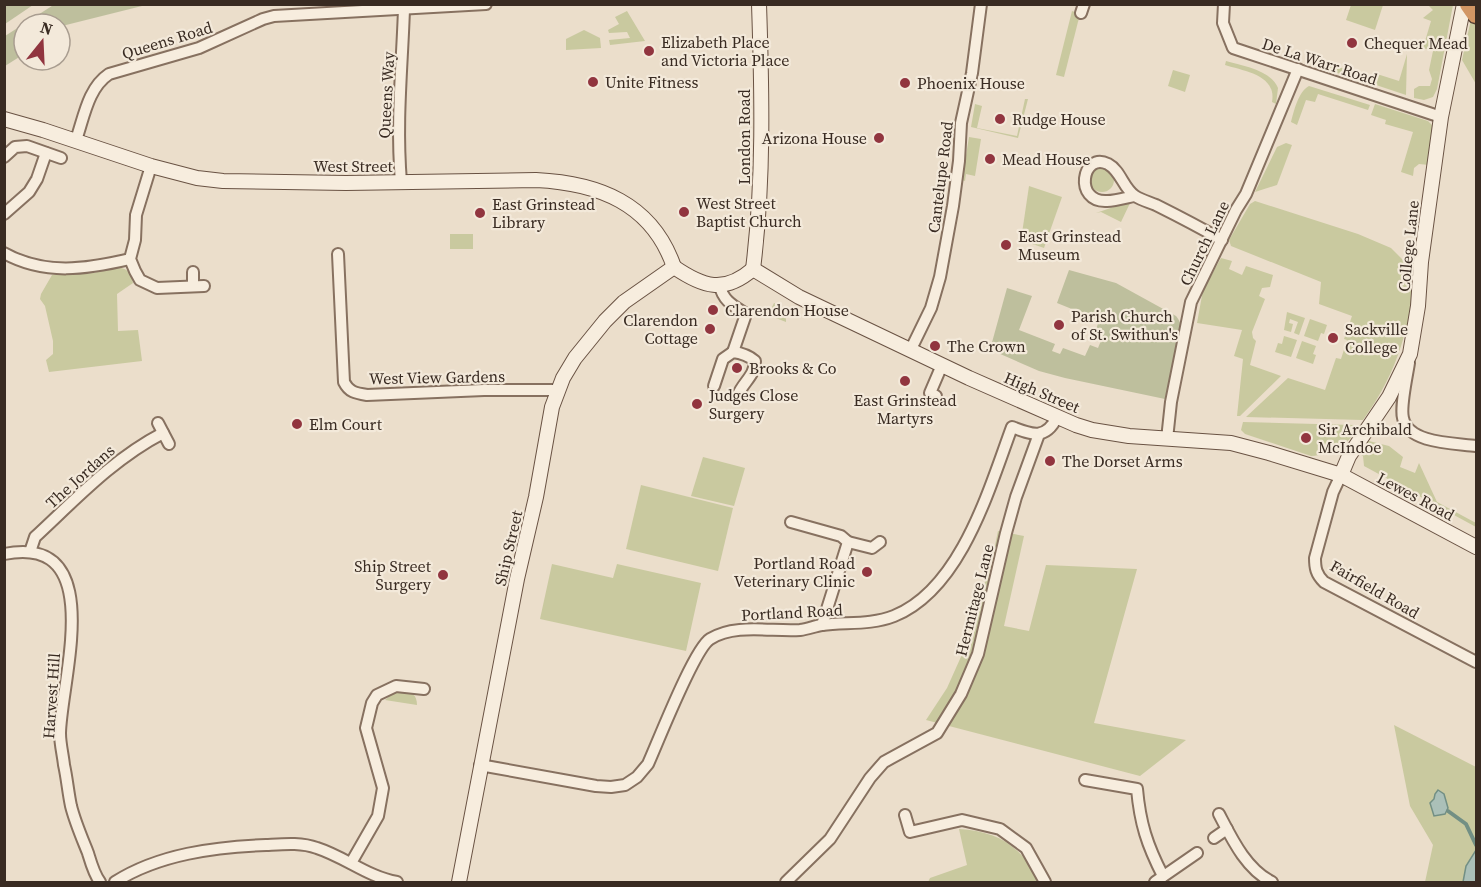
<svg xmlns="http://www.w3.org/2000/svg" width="1481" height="887" font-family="'Source Serif 4',serif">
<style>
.green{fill:#c9c99f}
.cemetery{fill:#bebf9d}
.water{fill:#abc0b8;stroke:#728f84;stroke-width:1.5}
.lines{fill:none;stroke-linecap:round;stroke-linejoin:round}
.stream{stroke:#728f84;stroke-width:4}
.street-casing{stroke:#877160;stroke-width:14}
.secondary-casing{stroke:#695243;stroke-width:16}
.highway-casing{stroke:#564034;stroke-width:21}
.street{stroke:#f7edde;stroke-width:10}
.secondary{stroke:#f7edde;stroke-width:14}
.highway{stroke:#d29664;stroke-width:18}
.poi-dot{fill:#91353f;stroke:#f3e9da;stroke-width:2}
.labels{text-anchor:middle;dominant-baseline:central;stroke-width:4.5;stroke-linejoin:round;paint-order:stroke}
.street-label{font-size:16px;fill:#392b22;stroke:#f3e9da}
.poi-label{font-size:16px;fill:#392b22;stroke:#f3e9da;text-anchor:start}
</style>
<rect width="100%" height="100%" fill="#ebdecb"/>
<!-- green -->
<g class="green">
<path d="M1351,5h32l-8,25 -29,-10z"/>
<path d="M1428,5h25l-16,84 -4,8 -9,3 -10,-2v-9l5,-3h11l2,-7 -3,-9 4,-19 -10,-3 8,-27 -8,-3 10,-8z"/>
<path d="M627,11l18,30 -35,4 -1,-5 21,-2 -3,-6 -18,1 -1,-3 11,-6 -4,-7z"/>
<path d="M1072,11l8,3 -16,63 -8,-2z"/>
<path d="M1472,15l4,6v63l-14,-24z"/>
<path d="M584,30l16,8 1,10 -35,2v-11z"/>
<path d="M1407,54l-1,41 -36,-12 1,-5 5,1 1,-5 22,7z"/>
<path d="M1312,58l54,18 -2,6 -59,-20 2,-3z"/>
<path d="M1226,61c17,5 45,9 52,27l-2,16 -4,-2c5,-27 -28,-31 -47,-37z"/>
<path d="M1173,70l17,5 -5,17 -17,-6z"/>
<path d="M1309,86l61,19 -2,5 -50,-16 -3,8 -9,-2 -9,25 -6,-3c3,-11 7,-30 18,-36z"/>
<path d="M1025,99h3l-10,39 -47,-11 4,-23 7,2 -5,22 40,8z"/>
<path d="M1375,104l53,17 5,5 -4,39 -10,-1 -5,4 -1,8 -12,-4 12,-40 -28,-8 1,-4 -15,-5z"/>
<path d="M969,137l12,2 -6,37 -9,-2 -1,7 -3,-1z"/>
<path d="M1286,143l6,2 -15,40 -22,7 22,-45z"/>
<circle cx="1102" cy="180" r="12"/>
<path d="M1029,186l33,11 -18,51 -23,-8z"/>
<path d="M1131,201l-10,21 -20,-10 -5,1z"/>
<path d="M1255,201l103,33 33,14 12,12 15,5c-9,61 -18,104 -55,155l-117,-3 42,-39 37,12 11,-32 5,1 6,-19 -3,-1 8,-23 -33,-12 2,-22 -90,-36 -2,-6 21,-36z"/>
<rect x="450" y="234" width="23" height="15"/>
<path d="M1221,258l11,3 -3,8 13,6 4,-9 27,9 -3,12 -8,1 -3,8 6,3 -13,33 1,6 3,3 -6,24 31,11 -41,40h-3l6,-57 -9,-3 8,-26 -45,-7 6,-33z"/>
<path d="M119,267c10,3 12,6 14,16l-16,11 1,37 20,-1 4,31 -93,11 -3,-12 7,-6v-13l-8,-35 -5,-7 1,-5 11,-19 41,-2z"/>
<path d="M774,303l17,8 -5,6v5l-18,-7z"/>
<path d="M1287,312l18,6 -6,17 -5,-2 4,-11 -8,-3 -1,4 4,1 -2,8 -7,-2z"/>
<path d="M1310,319l17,6 -3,9 -3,-1 -3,8 -14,-5z"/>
<path d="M1284,336l13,4 -6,17 -16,-5 3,-9 4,1z"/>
<path d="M1302,341l14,5 -3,8 3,1 -3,9 -17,-6z"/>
<path d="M1243,422l111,3h7c-11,18 -29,30 -50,31l-66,-22 -4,-4z"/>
<path d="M1365,440l24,6 14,11 -3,10 15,6 4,-10 18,39 39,21v4l-112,-61 -1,-10 -2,-1z"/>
<path d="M703,457l42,11 -11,38 -43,-10z"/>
<path d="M641,485l92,23 -15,63 -92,-22z"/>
<path d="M998,531l26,5 -20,90 25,5 17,-66 91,4 -43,154 92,17 -46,36 -214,-56 21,-32 17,-38 29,-95z"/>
<path d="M552,564l61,14 4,-14 84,19 -15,68 -146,-32z"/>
<path d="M403,690c8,1 14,5 14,15l-32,-5 7,-6z"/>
<path d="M1394,725l82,42v83l-10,16 -3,16h-38l8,-37 -23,-39z"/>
<path d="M959,829c37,2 65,17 78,53h-109l2,-4 37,-13z"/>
</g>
<!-- cemetery -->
<g class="cemetery">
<path d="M5,4h28v1l-28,19z"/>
<path d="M55,4h91v1l-80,20 -6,4v-5h-36v30l-19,12v-30z"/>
<path d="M1069,270l47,13 60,33c17,20 -7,60 -11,83l-100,-21 -26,-7 -41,-18 -4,-6 -3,-1 16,-58 25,8 -13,34 36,14 -3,7 8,3 3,-6 22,8 5,-11 8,3 6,-15 -8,-3 3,-10 -42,-17z"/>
</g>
<!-- water -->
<g class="water">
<path d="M1438,790l6,4 4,14 -3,6 -11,2 -4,-13 4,-4 1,-5z"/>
<path d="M1476,850v32h-13l3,-16z"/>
</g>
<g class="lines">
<!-- stream -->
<path class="stream" d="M1448,811l18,13 10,21"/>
<!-- street casing -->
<g class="street-casing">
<g id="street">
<path d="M1224,4l-1,19 10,25 208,69"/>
<path d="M1081,13l3,-9"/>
<path d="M76,140c8,-23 12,-52 33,-66l90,-26 64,-29 11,-3 212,-12"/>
<path d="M4,157l11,-10 12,-1 34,12"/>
<path d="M151,166l-15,49 -1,25 -5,19 5,12 5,9 17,8 47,-2"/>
<path d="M401,182c-5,-60 1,-114 3,-173"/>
<path d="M1134,196c-9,2 -19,5 -27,5 -34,2 -25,-50 1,-37 13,7 15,24 27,32 6,4 14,6 21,9 22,11 45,23 66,35"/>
<path d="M4,214l25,-22 8,-13 9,-26"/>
<path d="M4,253c41,23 83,16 126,6"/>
<path d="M338,254l6,128c5,10 11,11 23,13l117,-5h74"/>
<path d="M193,286v-14"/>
<path d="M720,286c3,15 14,20 26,28l-13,38"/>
<path d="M911,349l20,-41 9,-31 13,-71 6,-45 2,-38 11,-50 9,-69"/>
<path d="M1409,363c-2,13 -9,44 -6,55 5,26 52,25 73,28"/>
<path d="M714,386l9,-27 10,-7c8,1 15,3 22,9 0,15 -12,21 -17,34"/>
<path d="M936,396l-6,-3 12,-28"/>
<path d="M158,423l11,21"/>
<path d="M1167,439l4,-37 20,-100 45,-92 10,-16 52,-125"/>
<path d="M1341,475l-8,17 -18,66c0,10 1,16 9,24l152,80"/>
<path d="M791,522l50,14 7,6 -26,83"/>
<path d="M848,542l24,6 8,-6"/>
<path d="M30,552l5,-15c41,-38 78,-78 128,-104"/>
<path d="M4,554c105,-21 57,126 56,179 0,11 3,22 4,32 3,13 4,27 7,41 4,16 11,32 17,47 3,10 6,21 12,29"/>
<path d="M480,765l116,21 15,1 14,-2 12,-8 11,-13c10,-22 46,-115 62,-125 25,-16 62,-7 90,-9 8,-1 15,-4 22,-5 25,-3 49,0 72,-9 67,-27 95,-127 118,-189 20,8 34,13 45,-10"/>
<path d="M1085,780l52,9c3,34 10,56 26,87"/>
<path d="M1219,814c13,25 27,55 53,68"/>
<path d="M905,815l5,17 52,-12 38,9 26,19 19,34"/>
<path d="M1214,838l13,-9"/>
<path d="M351,863l27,-47 5,-28 -17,-60 6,-25 5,-8 19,-9 28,3"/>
<path d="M115,882c44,-28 100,-35 151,-37 17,-1 35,-3 51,3 28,9 51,29 80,34"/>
<path d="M786,882l44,-43 40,-61 14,-16 53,-29 24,-39 17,-40 28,-121 10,-36 23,-63"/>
<path d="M1155,882l42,-29"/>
</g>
</g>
<!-- secondary casing -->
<g class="secondary-casing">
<g id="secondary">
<path d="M4,119l39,11 108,36 46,12 26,3 123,2 190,-3c62,3 116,23 138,87"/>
<path d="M674,267c29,20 50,27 79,2"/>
<path d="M753,269l46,28 170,81 107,47 16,5 37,6 102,7 38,10 72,22 135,72"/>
<path d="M753,269c11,-88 9,-176 6,-265"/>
<path d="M1341,475l8,-19 40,-59 21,-43 8,-48 3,-44 20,-145 23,-113"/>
<path d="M459,882l58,-303 19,-82 16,-90 11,-29 12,-20 30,-37 19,-19 50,-35"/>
</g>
</g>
<!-- highway casing -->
<g class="highway-casing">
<path id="highway" d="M1469,4l7,10"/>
</g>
<!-- street -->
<use href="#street" class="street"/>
<!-- secondary -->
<use href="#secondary" class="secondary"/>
<!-- highway -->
<use href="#highway" class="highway"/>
</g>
<!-- markers -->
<g class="poi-dot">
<circle cx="1352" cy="43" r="6"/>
<circle cx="649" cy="51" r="6"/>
<circle cx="593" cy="82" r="6"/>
<circle cx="905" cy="83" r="6"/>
<circle cx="1000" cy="119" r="6"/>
<circle cx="879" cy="138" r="6"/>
<circle cx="990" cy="159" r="6"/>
<circle cx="684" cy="212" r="6"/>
<circle cx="480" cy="213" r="6"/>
<circle cx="1006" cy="245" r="6"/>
<circle cx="713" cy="310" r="6"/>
<circle cx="1059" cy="325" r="6"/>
<circle cx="710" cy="329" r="6"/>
<circle cx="1333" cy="338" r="6"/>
<circle cx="935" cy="346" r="6"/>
<circle cx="737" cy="368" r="6"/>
<circle cx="905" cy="381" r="6"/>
<circle cx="697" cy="404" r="6"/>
<circle cx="297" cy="424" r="6"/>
<circle cx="1306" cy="438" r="6"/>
<circle cx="1050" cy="461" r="6"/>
<circle cx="867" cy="572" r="6"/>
<circle cx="443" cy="575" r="6"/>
</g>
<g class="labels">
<!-- street labels -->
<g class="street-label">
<text transform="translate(167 40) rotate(-17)">Queens Road</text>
<text transform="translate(1320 61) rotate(18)">De La Warr Road</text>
<text transform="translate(386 95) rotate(-87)">Queens Way</text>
<text transform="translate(744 137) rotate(-90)">London Road</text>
<text x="353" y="166">West Street</text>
<text transform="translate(940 177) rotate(-83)">Cantelupe Road</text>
<text transform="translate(1204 243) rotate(-64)">Church Lane</text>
<text transform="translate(1408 246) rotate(-84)">College Lane</text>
<text transform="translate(437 377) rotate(-1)">West View Gardens</text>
<text transform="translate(1042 392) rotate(23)">High Street</text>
<text transform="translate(80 476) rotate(-42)">The Jordans</text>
<text transform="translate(1416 496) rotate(28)">Lewes Road</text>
<text transform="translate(508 548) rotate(-77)">Ship Street</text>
<text transform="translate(1375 589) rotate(30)">Fairfield Road</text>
<text transform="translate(974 600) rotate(-76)">Hermitage Lane</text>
<text transform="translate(792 612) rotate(-3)">Portland Road</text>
<text transform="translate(51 696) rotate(-86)">Harvest Hill</text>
</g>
<!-- poi labels -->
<g class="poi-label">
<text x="661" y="42">Elizabeth Place<tspan x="661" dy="18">and Victoria Place</tspan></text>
<text x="1364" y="43">Chequer Mead</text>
<text x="605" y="82">Unite Fitness</text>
<text x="917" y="83">Phoenix House</text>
<text x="1012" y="119">Rudge House</text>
<text x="867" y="138" text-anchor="end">Arizona House</text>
<text x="1002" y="159">Mead House</text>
<text x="696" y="203">West Street<tspan x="696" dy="18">Baptist Church</tspan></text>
<text x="492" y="204">East Grinstead<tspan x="492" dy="18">Library</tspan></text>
<text x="1018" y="236">East Grinstead<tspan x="1018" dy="18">Museum</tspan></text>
<text x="725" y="310">Clarendon House</text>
<text x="1071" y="316">Parish Church<tspan x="1071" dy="18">of St. Swithun's</tspan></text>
<text x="698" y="320" text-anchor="end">Clarendon<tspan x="698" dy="18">Cottage</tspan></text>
<text x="1345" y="329">Sackville<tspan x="1345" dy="18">College</tspan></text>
<text x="947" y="346">The Crown</text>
<text x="749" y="368">Brooks &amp; Co</text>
<text x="709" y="395">Judges Close<tspan x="709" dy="18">Surgery</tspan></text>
<text x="905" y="400" text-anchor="middle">East Grinstead<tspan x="905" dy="18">Martyrs</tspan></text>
<text x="309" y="424">Elm Court</text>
<text x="1318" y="429">Sir Archibald<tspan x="1318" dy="18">McIndoe</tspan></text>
<text x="1062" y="461">The Dorset Arms</text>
<text x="855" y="563" text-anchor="end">Portland Road<tspan x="855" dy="18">Veterinary Clinic</tspan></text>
<text x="431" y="566" text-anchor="end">Ship Street<tspan x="431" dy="18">Surgery</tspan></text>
</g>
</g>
<!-- border -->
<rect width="1481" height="887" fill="none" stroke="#392b22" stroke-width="12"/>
<!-- north arrow -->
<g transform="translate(42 42) rotate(18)"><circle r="28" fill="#f3e9da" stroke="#a99d90" stroke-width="1.5"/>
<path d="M0-4.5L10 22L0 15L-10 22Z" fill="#91353f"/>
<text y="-9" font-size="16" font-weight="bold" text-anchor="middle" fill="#392b22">N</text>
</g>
</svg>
